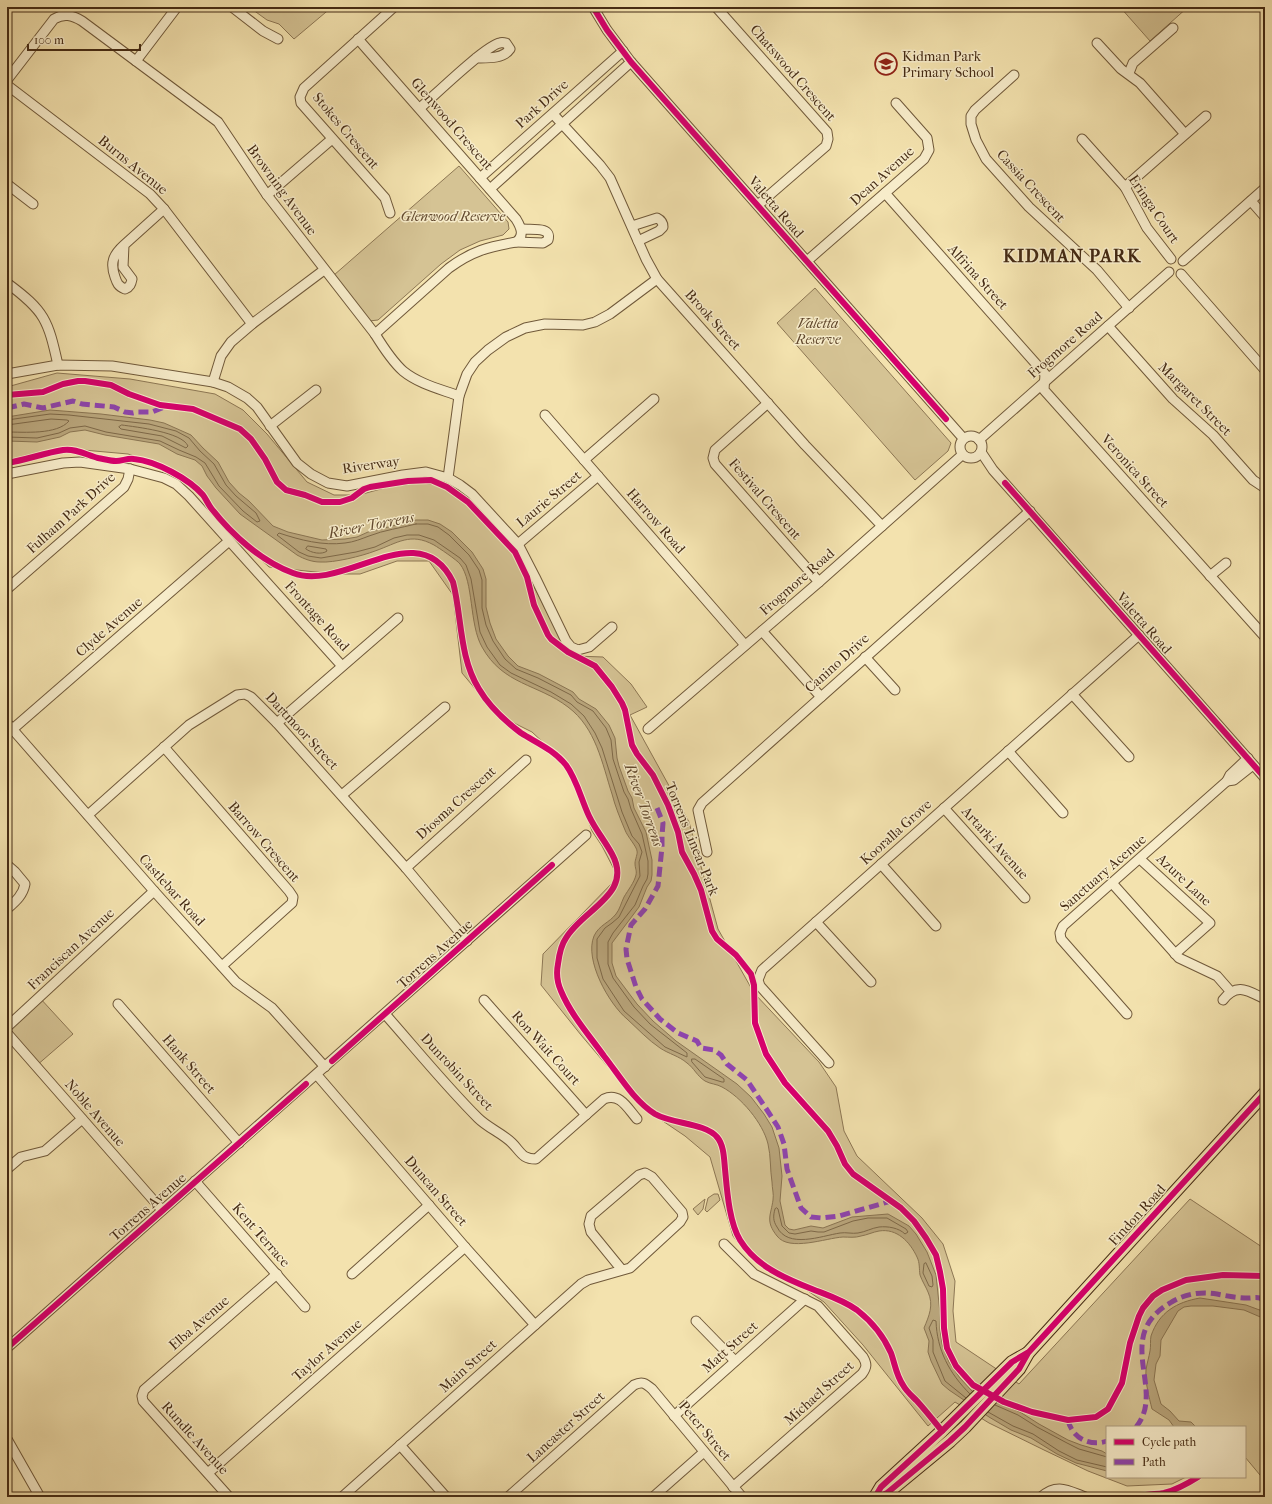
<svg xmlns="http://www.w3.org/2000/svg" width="1272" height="1504" font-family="'IM FELL French Canon',serif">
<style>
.green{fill:#d5c394;stroke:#8d7754}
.water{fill:#b8a47a;stroke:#8a7451}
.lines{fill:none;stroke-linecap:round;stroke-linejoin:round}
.shore{stroke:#7e6847;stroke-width:1}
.minor-casing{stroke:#70593a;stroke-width:11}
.major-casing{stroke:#452b14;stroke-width:14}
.minor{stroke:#f7ecca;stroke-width:9}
.major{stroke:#f3e2ae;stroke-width:12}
.quiet{stroke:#8e44ad;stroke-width:5;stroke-dasharray:10 5;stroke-linecap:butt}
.cycleway-casing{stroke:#f7ecca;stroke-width:8}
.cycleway{stroke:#d6006c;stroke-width:6}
.labels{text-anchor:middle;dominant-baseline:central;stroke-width:3;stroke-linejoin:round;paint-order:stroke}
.poi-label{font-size:14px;fill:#452b14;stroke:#f7ecca;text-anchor:start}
.street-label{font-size:14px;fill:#452b14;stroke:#f7ecca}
.park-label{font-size:14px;font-style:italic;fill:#62492e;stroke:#f7ecca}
.water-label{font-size:15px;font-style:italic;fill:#62492e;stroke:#f7ecca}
.district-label{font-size:18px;font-weight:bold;letter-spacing:1px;fill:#452b14;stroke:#f7ecca}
</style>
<rect width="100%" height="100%" fill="#f3e2ae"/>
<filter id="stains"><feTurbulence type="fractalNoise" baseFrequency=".005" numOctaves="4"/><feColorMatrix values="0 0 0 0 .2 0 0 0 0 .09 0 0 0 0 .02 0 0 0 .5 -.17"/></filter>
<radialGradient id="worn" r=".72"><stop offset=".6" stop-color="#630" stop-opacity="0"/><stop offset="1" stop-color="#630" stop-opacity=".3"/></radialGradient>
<!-- green -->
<g class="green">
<path d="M249,7h83l-38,32 -15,-15 -12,-4z"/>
<path d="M1120,7h68l-38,34z"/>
<path d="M459,166l49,56 1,7 -6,6 -23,6 -20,9 -19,14 -63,56 -9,1 -35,-46z"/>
<path d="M815,288l136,155 -3,8 -33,29 -138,-157z"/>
<path d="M57,373l73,6 85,15 28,16 24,24 40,48 27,13h25l29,-8 32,-4 25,2 20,11 50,53 50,99 10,8 28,1 28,27 16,23 -17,8 59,107 29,107 36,64 65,69 17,25 8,44 13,25 65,62 21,26 12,37 -2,30 3,31 63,42 171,-185 75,50v232l-20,-24v-30h-138v50h79l-14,7 -45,2 -39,-15 -44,-21 -55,-27 -34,-21 -27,24 -65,-81 -39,-43 -22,-15 -32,-15 -24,-19 -13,-17 -23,-79 -25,-21 -43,-29 -61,-72 -40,-50 2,-31 75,-77 -16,-31 -10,-15 -14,-39 -15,-31 -31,-29 -22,-11 -28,-24 -20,-24 -9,-78 -24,-34h-32l-37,13h-26l-65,-7 -29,-27 -30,-38 -39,-34 -43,-14 -67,-6 -54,14v-75z"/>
<path d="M39,997l34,37 -37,32 -29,-39z"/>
<path d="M714,1194h4l2,6 -13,12 -2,-2 3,-12z"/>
<path d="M705,1199l-2,10 -5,6 -5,-6z"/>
</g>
<!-- water -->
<g class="water">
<path d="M50,410l51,4 49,6 14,3 27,12 12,13 15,14 11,20 10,11 10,8 24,25 15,6 34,8 23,-1 12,-2 11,-5 48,-12h12l12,4 12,8 20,20 11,17 3,10v28l4,16 6,16 12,17 10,10 21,8 19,10 15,8 6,7 17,10 13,16 6,13 2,20 2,8 9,25 4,7 2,10 12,24 6,28v15l-1,6 -4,6 -8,20 -27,36v20l4,13 21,28 16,17 23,20 61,43 14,13 13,17 8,13 7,21 3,28 -2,25 5,24 4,4 5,1 17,-4 12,2 29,-11 36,-3 21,12 7,8 11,18 9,23 4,38v17l2,14 7,18 11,16 12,13 48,21 19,12 29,16 13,5 21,6 5,3v17l-31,-8 -19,-9 -26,-16 -20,-8 -22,-13 -40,-27 -7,-6 -11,-23 -3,-9 1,-11 -5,-13c5,-12 10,-23 4,-36 -2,-5 -6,-11 -8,-17 -1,-6 0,-12 -3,-18 -7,-15 -20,-29 -38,-26 -6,1 -12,4 -18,5 -6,2 -12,1 -18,1 -17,1 -54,15 -66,-1 -12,-15 -6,-21 -4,-36 1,-6 -1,-12 -1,-18 -2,-12 -1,-26 -4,-38 -5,-21 -27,-47 -46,-57 -5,-3 -12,-3 -17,-6 -8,-5 -11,-13 -18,-18 -8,-7 -18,-9 -27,-15 -12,-8 -22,-19 -33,-29 -18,-15 -43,-59 -33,-83 5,-11 15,-13 22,-22 4,-5 5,-11 8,-17 4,-7 10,-14 12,-22 1,-5 -1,-6 -1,-12 0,-3 3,-10 2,-12 0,-4 -10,-15 -12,-21 -5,-12 -10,-24 -13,-36 -10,-31 -16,-66 -44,-87 -30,-23 -65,-22 -86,-60 -13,-23 -8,-65 -22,-83 -3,-4 -21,-16 -26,-19 -24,-13 -36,-2 -59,6 -13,5 -41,12 -55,11 -8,0 -16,-3 -23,-7l-57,-41 -24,-26 -9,-12 -5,-10 -7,-6 -18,-6 -18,-10 -54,-9 -20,-5 -15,2 -10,5 -23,5 -30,-1v-24z"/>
<path d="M1200,1298l46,7 19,7v7l-21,-9 -31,-4h-22l-7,1 -6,4 -17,29 -1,16 -4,8 -2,16 7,24 9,7 9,10 12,1 5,5h-22l-5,-7 -17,-11c-3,-12 -7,-27 -6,-39 1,-7 3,-13 4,-19 1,-5 0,-10 1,-15 8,-24 26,-34 49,-38z"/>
</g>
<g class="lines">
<!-- shore -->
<g class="shore">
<path d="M7,420l43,-6 19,1 80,9 27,7 13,7 11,13 14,13 12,21 10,11 20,17 4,8 -3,1 -14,-11 -24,-25 -14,-23 -9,-6 -17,-7 -19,-9 -54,-9 -21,-6 -15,2 -11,5 -22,5 -30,-1"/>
<path d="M7,425l44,-6 16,1 2,1c-12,14 -45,11 -62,11"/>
<path d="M122,425c14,2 60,7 66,21l-2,2 -24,-12 -41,-7 -2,-2z"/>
<path d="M416,524h12l10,3 11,8 20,20 10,15 3,10v28l4,17 7,16 12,18 11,10 22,9 33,17 6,7 16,9 13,17 5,12 2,19 11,33 4,7 3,10 11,25 6,27v13l-1,5 -4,7 -8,19 -22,28 -5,9v22l5,14 21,29 16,17 37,29v4l-22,-10 -41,-36 -21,-32 -6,-21v-19l8,-11 7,-5 7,-6 21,-41 -1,-14 3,-10 -3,-8 -7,-8 -10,-24 -20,-64 -7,-15 -11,-17 -13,-12 -20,-12 -40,-19 -11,-8 -13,-18 -7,-15 -9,-53 -5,-14 -6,-7 -26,-18 -15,-5h-12l-13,3 -19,9 -19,5 -35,6 -13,-2 -9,-4 -22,-17 2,-2c21,7 44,13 66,10 9,-1 16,-4 24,-7 15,-6 32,-8 47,-12z"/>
<path d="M308,546l18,3 1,2c-5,4 -16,2 -21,-2z"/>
<path d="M692,1059h3l29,20v3h-2l-17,-5 -13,-15z"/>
<path d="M777,1208l1,1 4,17 7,7 6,1 16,-3 7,1h6l29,-11 15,-3h19l19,11 2,3 -3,2c-6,-6 -17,-8 -26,-7 -7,1 -14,5 -21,6 -6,1 -12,-1 -18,0 -19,3 -52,16 -63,-6 -4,-6 -4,-11 -2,-18z"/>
<path d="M926,1263l6,13 1,9 -1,2 -3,-1 -6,-13 1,-9z"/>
<path d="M966,1398l-21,-17 -12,-29v-12l-4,-12 4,-8 3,1c1,29 13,52 34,73"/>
<path d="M995,1405l23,10 19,12 30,16 12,6 28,8"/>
<path d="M988,1412l25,14 20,8 26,17 18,9 30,7"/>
</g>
<!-- minor casing -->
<g class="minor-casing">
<g id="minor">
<path d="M232,7l31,24 15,8"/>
<path d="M593,7l14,23 24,32 332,376"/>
<path d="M716,7l111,125 1,7 -2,7 -68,59"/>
<path d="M358,39l158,180c5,8 9,17 0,23 -28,5 -44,9 -67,26l-74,66"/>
<path d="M1097,43l24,26 19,14 45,51"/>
<path d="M136,61l41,-54"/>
<path d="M1129,73l4,-10 40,-35"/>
<path d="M1014,75l-39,35 -4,6v8l5,16 10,19 43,48 68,63 32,38"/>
<path d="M7,80l47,-61c10,-6 18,-4 28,2l136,101 49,73 108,139c8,13 17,27 28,37 16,13 37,18 56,25"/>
<path d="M7,85l143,109 14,15 88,115"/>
<path d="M420,108c14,-12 66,-63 80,-65 2,-1 4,0 6,0l4,6c-7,10 -22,9 -34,9"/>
<path d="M553,114l47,51 10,13 36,81 11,20 148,166 77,81"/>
<path d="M1082,139l43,48 22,41 24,31"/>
<path d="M480,178l143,-127"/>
<path d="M7,184l26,20"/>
<path d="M1125,187l81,-71"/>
<path d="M490,189l141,-127"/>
<path d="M885,193l160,181 -1,16 221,247"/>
<path d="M267,195l65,-56"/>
<path d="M1251,201l14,16"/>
<path d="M390,213l-5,-15 -84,-95 -1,-6 4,-9 90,-81"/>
<path d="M632,226l25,-8c4,2 6,4 6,9l-4,4 -21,10"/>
<path d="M516,242l27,1 5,-3c4,-14 -17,-10 -26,-11"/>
<path d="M124,245c-11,10 -14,18 -9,32 2,6 3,9 10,12 5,-2 6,-5 7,-10l-9,-12 1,-22 40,-36"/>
<path d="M807,261l117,-102 5,-9 -2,-12 -31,-35"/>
<path d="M1183,261l82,-73"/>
<path d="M1181,274l84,96"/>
<path d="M7,283c38,28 41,37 51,82"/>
<path d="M1108,326l65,73 40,36 40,45 12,8"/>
<path d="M7,374l51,-9 54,1 101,16 15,5 19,11 10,9 40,56 14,11 17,9 19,3 56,-11 23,-3 22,6 12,7 12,9 46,50 17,33 31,64 5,6 7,3 11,-3 23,-20"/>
<path d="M213,382l8,-26 10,-14 21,-18 72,-54"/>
<path d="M768,403l-53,47 -2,8 2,6 104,118"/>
<path d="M545,415l200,230"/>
<path d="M270,426l46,-36"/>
<circle cx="971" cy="447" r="11"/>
<path d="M979,440l190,-168"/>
<path d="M981,452l12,18 272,308"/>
<path d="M584,460l70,-61"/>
<path d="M7,474l56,-11 17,-1 50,7 34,9 12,6 13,12 153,170"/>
<path d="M448,478l11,-82 8,-22 8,-12 13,-12 18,-13 19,-9 20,-4 38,1 12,-3 15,-8 47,-35"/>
<path d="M518,544l80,-68"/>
<path d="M1210,576l16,-13"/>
<path d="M7,589l117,-102 4,-8 2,-10"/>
<path d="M762,631l59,66"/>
<path d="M865,657l30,33"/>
<path d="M1072,694l57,63"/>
<path d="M7,723l147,168 82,91 36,26 53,59"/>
<path d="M277,723l121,-105"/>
<path d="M648,729l171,-147 143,-127"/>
<path d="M7,734l222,-193"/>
<path d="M164,747l125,144 4,6 -1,6 -70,63"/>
<path d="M1008,751l55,62"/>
<path d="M1227,781l7,-1 19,-15"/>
<path d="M342,795l103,-88"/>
<path d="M944,808l81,90"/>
<path d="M88,815l101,-90 48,-30 8,-1 6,3 26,26 129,145 61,73"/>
<path d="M707,852l-9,-42 4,-7 328,-292"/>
<path d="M1140,859l70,64 -35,31"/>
<path d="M881,864l55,62"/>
<path d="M7,865l8,7 10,12c-2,11 -9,17 -18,25"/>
<path d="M406,868l120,-108"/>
<path d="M1112,883l67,75 38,18 14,16"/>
<path d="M816,922l55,60"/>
<path d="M484,1000l102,115"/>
<path d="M1223,1000c14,-18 25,-9 42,-1"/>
<path d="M118,1004l121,139"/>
<path d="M385,1014c31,35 60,71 93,104 10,10 24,15 34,25 9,9 10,16 24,16l68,-60c16,-7 24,10 33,20"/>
<path d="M1127,1014l-66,-75 -1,-6 3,-7 164,-145 3,-6 18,-17"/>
<path d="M7,1027l147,-136"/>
<path d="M7,1033l155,177"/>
<path d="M829,1063l-69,-77 -2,-6 4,-10 377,-335"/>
<path d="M317,1075l148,172 70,78"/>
<path d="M7,1169l14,-12 24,-6 37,-32"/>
<path d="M195,1181l110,126"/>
<path d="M724,1244l30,30 64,32 45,51c4,7 4,10 -1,17l-129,113"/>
<path d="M352,1274l77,-69"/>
<path d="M696,1321l39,40"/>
<path d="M7,1348l579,-513"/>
<path d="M674,1416l131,-117"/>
<path d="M7,1439l33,58"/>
<path d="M400,1445l46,52"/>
<path d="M208,1473l257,-226"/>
<path d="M229,1497l-86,-96 -1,-5 2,-6 133,-116"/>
<path d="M342,1497l239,-213 7,-4 42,-12 50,-46 3,-5 -1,-5 -30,-35 -7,-4 -6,2 -48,41 -2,8 2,8 31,38"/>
<path d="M508,1497l126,-112c8,-4 11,-2 18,4l90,108"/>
<path d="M653,1497l51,-45"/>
<path d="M1041,1497c16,-14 26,-7 44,0"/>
</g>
</g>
<!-- major casing -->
<g class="major-casing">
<g id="major">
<path d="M875,1497l6,-10 61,-56 70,-69 16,-9"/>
<path d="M878,1497l9,-4 63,-52 15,-14 54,-58 9,-16 237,-260"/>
</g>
</g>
<!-- minor -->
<use href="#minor" class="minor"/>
<!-- major -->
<use href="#major" class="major"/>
<!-- quiet -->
<g class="quiet">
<path d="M7,408l17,-4 19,4 30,-7 9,3 32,3 11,5 8,1 5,-1h14l12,-5"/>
<path d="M657,808l6,15 -1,13v11l-4,39 -13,23 -14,16 -5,24 1,10 9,28 6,12 18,20 18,14 19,8 4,7 13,2 7,5 6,9 20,16 20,30 11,17 6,17 3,25 14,39 10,9 11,1 17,-2 52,-15"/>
<path d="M1068,1420c4,18 22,27 39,21"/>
<path d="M1136,1427c31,-37 -24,-90 34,-124 14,-9 31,-12 47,-9 10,2 21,4 31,4 4,0 8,-1 12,0 1,1 4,2 5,3"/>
</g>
<!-- cycleway casing -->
<g class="cycleway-casing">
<g id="cycleway">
<path d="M593,7l14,23 24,32 315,357"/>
<path d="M7,395l36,-3 20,-8 15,-3h7l26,4 18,9 31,11 33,4 47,20 11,10 14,20 12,23 9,8 19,5 17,7h18l12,-4 12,-9 6,-2 38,-6 23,-1 16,7 21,15 47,50 12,25 7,28 14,30 3,4 17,13 27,14 17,21 10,16 3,7 7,35 5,9 16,21 15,30 10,27 4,20 12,22 7,16 11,41 5,8 19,16 15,19 3,11 1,38 11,31 19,29 43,48 9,15 8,18 8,10 48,34 13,13 12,17 10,17 4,17 3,17 1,39 3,20 9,18 17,19 31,17 28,10 36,8 28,-3 12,-8 14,-26 8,-40 9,-27 4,-8 10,-12 9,-6 24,-10 37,-5 42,1"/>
<path d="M7,463c19,-3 37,-10 56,-13 12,-2 24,5 35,8 6,1 13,3 18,3 6,0 12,-3 18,-2 22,2 55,20 69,36 3,4 5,9 8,13 21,27 50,53 82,65 51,20 126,-61 160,9 9,35 6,75 26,107 10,17 26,32 42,44 16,10 33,17 45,32 11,15 15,34 23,51 6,13 16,25 23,38 22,40 -29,55 -46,84 -5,7 -7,18 -8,26 -2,10 -1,18 3,27 10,24 28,44 43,65 15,19 30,45 51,58 17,10 50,9 62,23 7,8 7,22 8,32 2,21 4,53 15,71 16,26 44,38 72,49 15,6 31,11 45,21 14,11 27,27 34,43 4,11 5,22 12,32 3,6 9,11 14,16 9,10 17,20 25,30"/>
<path d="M1005,483l260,295"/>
<path d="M332,1061l220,-196"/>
<path d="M7,1348l299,-264"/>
<path d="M875,1497l6,-10 61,-56 70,-69 15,-9"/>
<path d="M878,1497l9,-4 63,-52 15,-14 54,-58 9,-16 237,-260"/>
<path d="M1139,1497c10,-4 16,-2 25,-4 12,-3 23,-9 34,-16"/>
</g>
</g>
<!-- cycleway -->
<use href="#cycleway" class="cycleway"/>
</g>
<!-- icons -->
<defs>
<g id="school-ring" transform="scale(1.15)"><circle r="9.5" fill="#f7ecca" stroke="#8f2418" stroke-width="1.5"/><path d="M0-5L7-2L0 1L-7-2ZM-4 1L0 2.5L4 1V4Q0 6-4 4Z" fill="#8f2418"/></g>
</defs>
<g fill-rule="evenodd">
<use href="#school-ring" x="886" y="64"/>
</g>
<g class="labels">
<!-- poi labels -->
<g class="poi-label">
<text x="902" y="56">Kidman Park<tspan x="902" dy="16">Primary School</tspan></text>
</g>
<!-- street labels -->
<g class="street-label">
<text transform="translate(793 73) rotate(49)">Chatswood Crescent</text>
<text transform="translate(542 104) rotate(-42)">Park Drive</text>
<text transform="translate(452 124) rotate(49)">Glenwood Crescent</text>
<text transform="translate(346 131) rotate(50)">Stokes Crescent</text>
<text transform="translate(133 165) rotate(39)">Burns Avenue</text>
<text transform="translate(882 176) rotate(-42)">Dean Avenue</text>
<text transform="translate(1031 186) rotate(47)">Cassia Crescent</text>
<text transform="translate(282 190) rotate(54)">Browning Avenue</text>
<text transform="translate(776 207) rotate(49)">Valetta Road</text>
<text transform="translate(1154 209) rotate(56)">Eringa Court</text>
<text transform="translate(978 277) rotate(48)">Alfrina Street</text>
<text transform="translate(713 320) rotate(48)">Brook Street</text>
<text transform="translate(1065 345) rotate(-41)">Frogmore Road</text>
<text transform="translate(1195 399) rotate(45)">Margaret Street</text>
<text transform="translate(371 465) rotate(-8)">Riverway</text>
<text transform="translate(1135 471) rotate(48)">Veronica Street</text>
<text transform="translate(549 499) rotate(-40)">Laurie Street</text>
<text transform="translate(765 499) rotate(49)">Festival Crescent</text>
<text transform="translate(71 513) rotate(-42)">Fulham Park Drive</text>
<text transform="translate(656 521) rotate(49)">Harrow Road</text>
<text transform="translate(797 582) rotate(-41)">Frogmore Road</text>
<text transform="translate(317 616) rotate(48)">Frontage Road</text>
<text transform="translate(1144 623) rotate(49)">Valetta Road</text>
<text transform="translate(109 627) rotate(-41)">Clyde Avenue</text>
<text transform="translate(837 663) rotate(-42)">Canino Drive</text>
<text transform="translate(302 731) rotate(47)">Dartmoor Street</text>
<text transform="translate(456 803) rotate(-42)">Diosma Crescent</text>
<text transform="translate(896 832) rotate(-42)">Kooralla Grove</text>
<text transform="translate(692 839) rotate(68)">Torrens Linear Park</text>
<text transform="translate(264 842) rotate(49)">Barrow Crescent</text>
<text transform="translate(995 843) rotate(48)">Artarki Avenue</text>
<text transform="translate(1103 873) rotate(-41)">Sanctuary Acenue</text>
<text transform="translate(1184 880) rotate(43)">Azure Lane</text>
<text transform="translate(172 890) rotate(48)">Castlebar Road</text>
<text transform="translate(71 949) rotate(-43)">Franciscan Avenue</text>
<text transform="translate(435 954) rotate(-42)">Torrens Avenue</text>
<text transform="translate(546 1048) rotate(48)">Ron Wait Court</text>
<text transform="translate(189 1064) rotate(49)">Hank Street</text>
<text transform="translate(457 1072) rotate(47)">Dunrobin Street</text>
<text transform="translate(95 1113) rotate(49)">Noble Avenue</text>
<text transform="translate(436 1191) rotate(49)">Duncan Street</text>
<text transform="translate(148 1207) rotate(-41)">Torrens Avenue</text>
<text transform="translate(1137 1215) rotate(-48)">Findon Road</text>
<text transform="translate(261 1235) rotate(49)">Kent Terrace</text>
<text transform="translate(199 1323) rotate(-41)">Elba Avenue</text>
<text transform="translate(730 1347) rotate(-42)">Matt Street</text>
<text transform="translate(327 1350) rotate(-41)">Taylor Avenue</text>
<text transform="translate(468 1366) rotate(-42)">Main Street</text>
<text transform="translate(819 1393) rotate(-42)">Michael Street</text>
<text transform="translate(566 1427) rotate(-42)">Lancaster Street</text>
<text transform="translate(705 1431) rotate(50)">Peter Street</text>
<text transform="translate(195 1438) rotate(48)">Rundle Avenue</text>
</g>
<!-- park labels -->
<g class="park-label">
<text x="453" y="216">Glenwood Reserve</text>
<text x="818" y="323">Valetta<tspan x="818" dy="16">Reserve</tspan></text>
</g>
<!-- water labels -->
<g class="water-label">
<text transform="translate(371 525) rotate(-11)">River Torrens</text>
<text transform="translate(644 805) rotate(70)">River Torrens</text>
</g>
<!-- district labels -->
<g class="district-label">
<text x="1072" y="256">KIDMAN PARK</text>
</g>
</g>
<!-- margin -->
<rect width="1272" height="1504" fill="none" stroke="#f3e2ae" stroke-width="24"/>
<rect x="8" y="8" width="1256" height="1488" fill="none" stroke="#452b14" stroke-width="2"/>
<rect x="12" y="12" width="1248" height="1480" fill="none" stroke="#452b14"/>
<!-- legend -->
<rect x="1106" y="1426" width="140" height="52" fill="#f7ecca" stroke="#b09f81"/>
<rect x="1114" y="1439" width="20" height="6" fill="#d6006c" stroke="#b09f81"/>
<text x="1142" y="1446" font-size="12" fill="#452b14">Cycle path</text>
<rect x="1114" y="1459" width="20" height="6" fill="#8e44ad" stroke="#b09f81"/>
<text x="1142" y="1466" font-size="12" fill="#452b14">Path</text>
<!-- scale -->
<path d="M28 44v6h112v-6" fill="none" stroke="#452b14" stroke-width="2"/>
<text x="34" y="44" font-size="12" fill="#452b14" stroke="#f7ecca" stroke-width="3" paint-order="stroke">100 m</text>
<rect width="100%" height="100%" filter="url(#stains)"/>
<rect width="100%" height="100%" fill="url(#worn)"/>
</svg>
